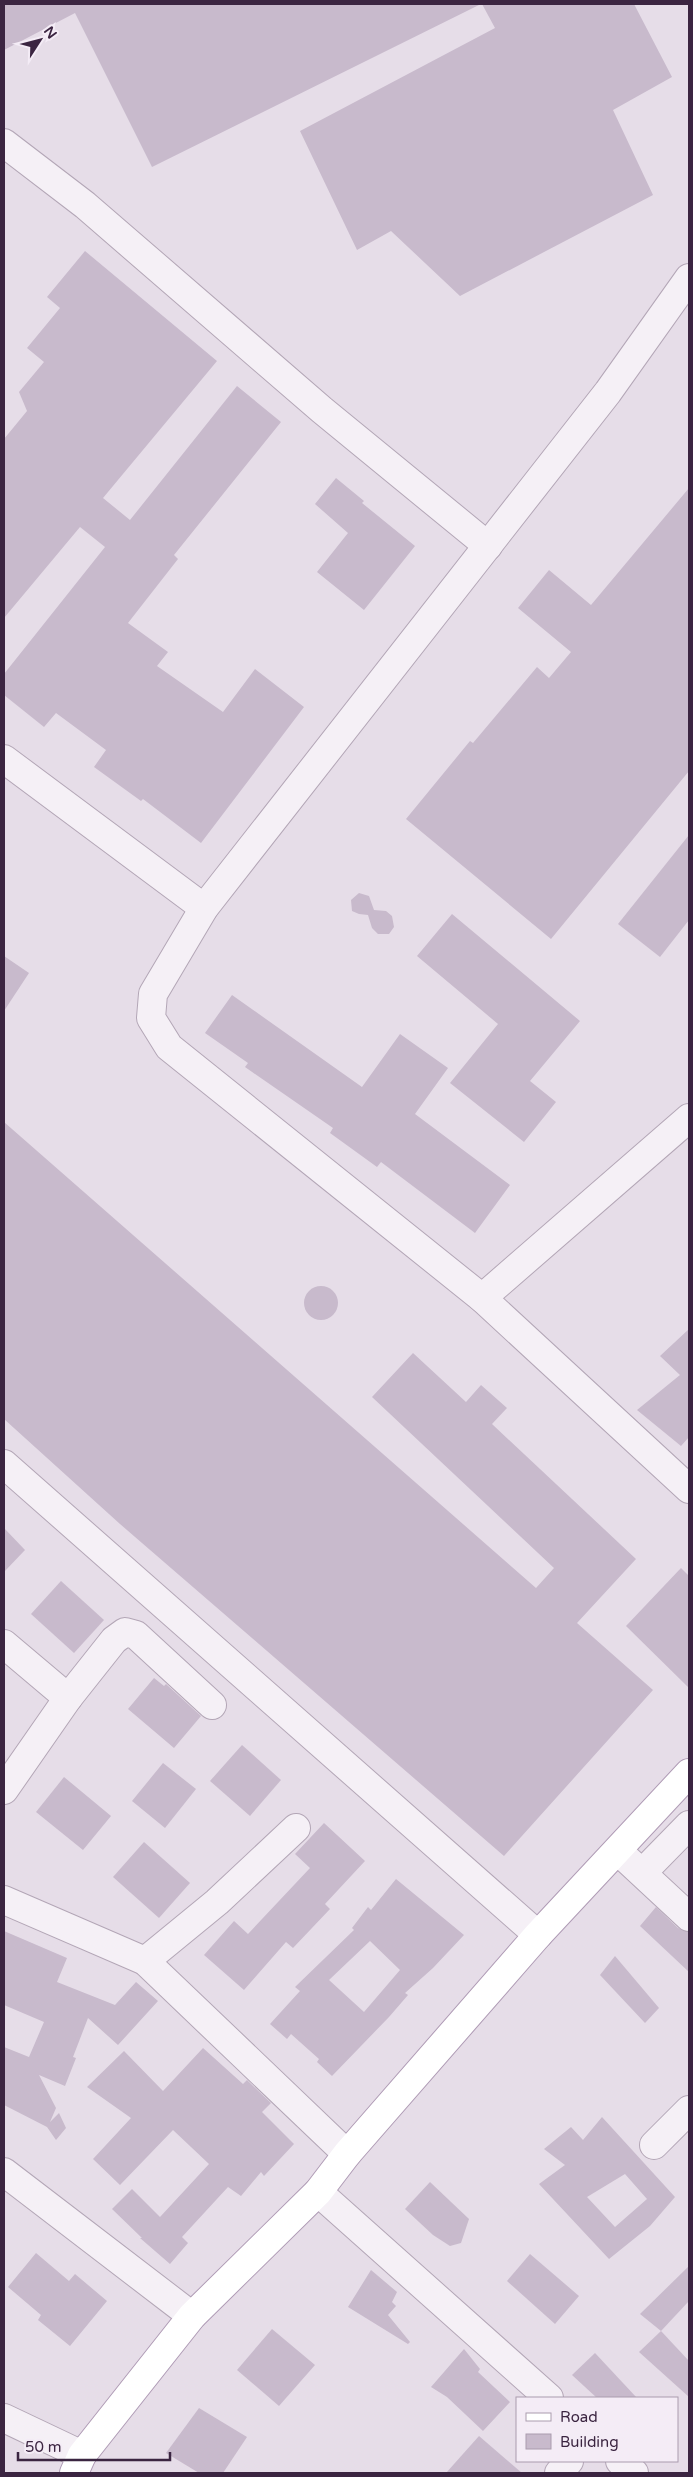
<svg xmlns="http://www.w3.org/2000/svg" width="693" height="2477" font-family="'Varela Round',sans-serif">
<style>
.building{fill:#c8bacc;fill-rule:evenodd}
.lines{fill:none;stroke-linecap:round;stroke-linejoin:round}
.minor-casing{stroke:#b3a6b6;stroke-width:30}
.major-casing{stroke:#af9bb5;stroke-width:30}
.minor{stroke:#f5f0f6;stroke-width:28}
.major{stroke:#fff;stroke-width:28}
</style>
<rect width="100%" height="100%" fill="#e6dde8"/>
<!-- building -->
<g class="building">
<path d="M4,4h477l-329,163 -77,-154 -71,37z"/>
<path d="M482,4h152l38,73 -59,33 40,85 -193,101 -69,-65 -34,19 -57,-119 195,-103z"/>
<path d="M85,251l132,110 -114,137 27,22 107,-134 44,36 -107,133 4,4 -50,64 40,29 -11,14 66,46 32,-43 49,38 -103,136 -58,-44 -2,2 -47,-34 12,-17 -50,-37 -12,14 -40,-32v-21l101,-127 -25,-20 -76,91v-179l23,-28 -8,-19 25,-30 -17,-14 33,-40 -13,-11z"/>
<path d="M336,478l28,23 -2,2 53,43 -51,64 -47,-38 31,-39 -33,-29z"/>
<path d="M689,488v283l-138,168 -145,-120 64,-78 3,2 64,-76 12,11 22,-26 -53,-44 31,-38 42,35z"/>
<path d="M689,835v85l-29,37 -42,-33z"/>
<path d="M359,893l10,3 5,14 12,1 6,5 2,11 -5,7h-11l-6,-6 -4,-13 -9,-1 -7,-3 -1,-11z"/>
<path d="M452,914l128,107 -50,60 26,21 -32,40 -74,-59 48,-59 -81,-68z"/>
<path d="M4,956l25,17 -25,38z"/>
<path d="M232,995l130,92 38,-53 48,34 -33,46 95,71 -35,48 -94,-71 -4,5 -47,-34 3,-5 -88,-61 3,-4 -43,-30z"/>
<path d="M4,1122l532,466 18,-20 -182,-171 41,-44 53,49 15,-17 26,23 -15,16 144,135 -59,64 76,67 -149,166 -384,-332 -116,-105z"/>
<circle cx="321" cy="1303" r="17"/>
<path d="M689,1329v108l-8,9 -44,-36 43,-35 -20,-19z"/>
<path d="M4,1528l21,22 -21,22z"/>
<path d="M681,1568l8,8v112l-63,-62z"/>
<path d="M61,1581l43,39 -30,33 -43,-39z"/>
<path d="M154,1678l10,8 2,-2 35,32 -27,32 -46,-39z"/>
<path d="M242,1745l39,35 -31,36 -40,-35z"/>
<path d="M163,1763l33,26 -31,39 -33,-27z"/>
<path d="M64,1777l47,39 -28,34 -47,-38z"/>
<path d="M324,1823l41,38 -40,43 5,5 -37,39 -7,-6 -42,48 -40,-35 30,-34 14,13 62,-66 -15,-14z"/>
<path d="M144,1842l46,41 -31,35 -46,-41z"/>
<path d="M396,1879l68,56 -31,33 -28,25 3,2 -19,22 -57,59 -15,-14 2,-3 -28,-25 -4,5 -17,-15 30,-33 -5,-4 59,-57 -2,-2 16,-21 3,3zM370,1941l30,29 -36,42 -35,-32z"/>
<path d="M656,1907l22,21 11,4v40l-49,-46z"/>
<path d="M4,1931l63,27 -10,24 58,23 21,-23 22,19 -40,44 -30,-27 -15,39 3,1 -11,28 -26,-11 17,33 -6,14 9,-9 7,15 -10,12 -9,-13 -43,-22v-58l25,10 15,-35 -40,-17z"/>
<path d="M615,1956l44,52 -14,15 -45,-48z"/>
<path d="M203,2048l40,36 4,-4 24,23 -9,9 32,32 -30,32 -3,-4 -20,24 -13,-9 -46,50 6,6 -18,21 -30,-26h2l-30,-29 20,-20 28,28 49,-53 -36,-34 -53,55 -27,-26 38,-41 -44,-31 37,-36 39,40z"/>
<path d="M602,2117l73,80 -25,29 -41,33 -70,-75 26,-19 -21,-16 27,-22 12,13zM625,2174l22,25 -32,28 -28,-30z"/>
<path d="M430,2182l39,37 -8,24 -11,3 -17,-11 -28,-26z"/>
<path d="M36,2253l33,28 6,-7 32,27 -37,45 -32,-26 3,-5 -33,-28z"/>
<path d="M530,2254l49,42 -24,28 -48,-43z"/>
<path d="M689,2266v35l-28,30 -21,-17z"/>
<path d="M371,2270l26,22 -5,10 4,4 -8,9 22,27 -2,2 -60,-37z"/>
<path d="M272,2329l43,36 -36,41 -42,-36z"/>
<path d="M661,2331l28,30v36l-50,-45z"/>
<path d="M464,2349l16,20 -2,3 32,30 -27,29 -36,-34 -16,-10z"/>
<path d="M595,2353l42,45h-40l-25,-23z"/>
<path d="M199,2408l48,29 -24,36h-24l-33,-20z"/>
<path d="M479,2436l43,37h-76z"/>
</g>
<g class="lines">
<!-- minor casing -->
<g class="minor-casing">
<g id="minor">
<path d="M4,143l81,62 237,205 166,136"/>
<path d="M689,278l-81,114 -404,516 -51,86 -2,24 18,29 313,251 207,191"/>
<path d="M4,759l200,149"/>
<path d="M482,1298l207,-180"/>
<path d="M4,1464l534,471"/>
<path d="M4,1644l64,54"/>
<path d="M4,1790l64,-92 46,-58 11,-8 11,3 76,70"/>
<path d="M618,1851l71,66"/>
<path d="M643,1872l46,-47"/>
<path d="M4,1900l141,61 202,193"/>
<path d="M145,1961l72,-59 79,-74"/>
<path d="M654,2145l35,-35"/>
<path d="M4,2172l188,144"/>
<path d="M318,2192l231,206"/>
<path d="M4,2418l78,37"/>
<path d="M620,2461l14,12"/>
<path d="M559,2473l10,-12"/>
</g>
</g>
<!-- major casing -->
<g class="major-casing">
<path id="major" d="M74,2473l8,-18 110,-139 126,-124 29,-38 191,-219 151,-162"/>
</g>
<!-- minor -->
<use href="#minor" class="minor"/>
<!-- major -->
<use href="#major" class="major"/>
</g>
<!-- border -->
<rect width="693" height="2477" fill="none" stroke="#3b2541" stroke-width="10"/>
<!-- legend -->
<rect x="516" y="2397" width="162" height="65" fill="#f4ecf6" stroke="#aa9cae"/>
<rect x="526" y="2413" width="25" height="8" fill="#ffffff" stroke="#aa9cae"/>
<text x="560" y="2422" font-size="15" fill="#3b2541">Road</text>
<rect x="526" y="2434" width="25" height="15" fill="#c8bacc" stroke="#aa9cae"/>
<text x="560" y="2447" font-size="15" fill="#3b2541">Building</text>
<!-- north arrow -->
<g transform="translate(40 40) rotate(54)" stroke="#f4ecf6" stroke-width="4" paint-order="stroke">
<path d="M0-4L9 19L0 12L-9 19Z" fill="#3b2541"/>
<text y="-8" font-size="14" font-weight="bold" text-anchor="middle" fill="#3b2541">N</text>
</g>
<!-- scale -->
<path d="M18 2452v8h152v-8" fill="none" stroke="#3b2541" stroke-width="2.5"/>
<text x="25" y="2452" font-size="15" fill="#3b2541" stroke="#f4ecf6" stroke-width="4" paint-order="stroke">50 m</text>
</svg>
